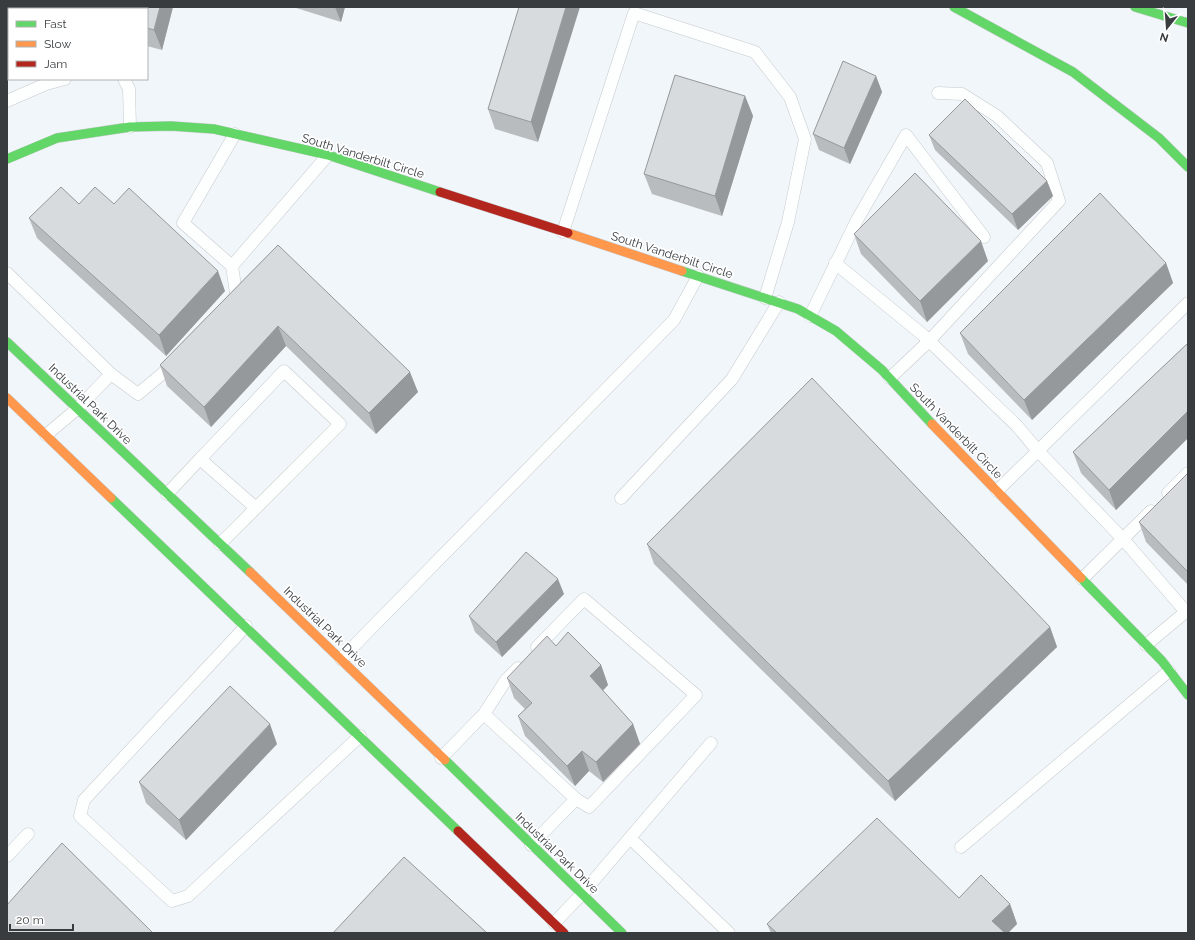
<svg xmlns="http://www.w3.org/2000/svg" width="1195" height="940" font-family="Raleway,sans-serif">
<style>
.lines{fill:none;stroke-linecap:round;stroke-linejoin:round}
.lane-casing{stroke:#c6cacd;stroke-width:13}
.fast-casing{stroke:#c6cacd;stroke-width:10}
.slow-casing{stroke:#c6cacd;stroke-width:10}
.jam-casing{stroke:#c6cacd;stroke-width:10}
.lane{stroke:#fdfefe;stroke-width:12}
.fast{stroke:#63d668;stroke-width:9}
.slow{stroke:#ff974d;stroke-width:9}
.jam{stroke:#b3261e;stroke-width:9}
.wall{fill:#b9bcbf}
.shaded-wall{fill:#96999b}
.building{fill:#d7dbde;stroke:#96999b}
.labels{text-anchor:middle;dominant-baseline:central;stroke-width:3.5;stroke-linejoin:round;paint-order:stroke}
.street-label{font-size:12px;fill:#383c3f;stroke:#fff}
</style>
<rect width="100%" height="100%" fill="#f1f6fa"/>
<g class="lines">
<!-- lane casing -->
<g class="lane-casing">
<g id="lane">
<path d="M124,79l5,10 1,38"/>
<path d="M7,101l39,-17 19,-5"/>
<path d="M563,232l71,-219 121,39 35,45 15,42 -17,83 -23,76"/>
<path d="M835,263l88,72 94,91 22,26 84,87 63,73"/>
<path d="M232,266l-49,-43 52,-89"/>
<path d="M7,273l104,101"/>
<path d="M234,302l3,-3 -5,-33 96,-111"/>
<path d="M810,316l47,-96 49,-85 78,102"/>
<path d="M890,378l39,-37 130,-140 -12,-38 -50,-47 -35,-22 -24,-1"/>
<path d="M46,435l31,-26 34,-35 27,20 37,-31"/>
<path d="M997,491l191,-188"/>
<path d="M1168,493l20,-20"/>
<path d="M167,494l33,-35"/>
<path d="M621,498l111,-119 47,-77"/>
<path d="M220,544l120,-120 -56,-53 -84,88 56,49"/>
<path d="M1082,579l69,-68"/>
<path d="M246,626l-162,174 -4,16 92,85 16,-5 172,-160"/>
<path d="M1146,645l42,-35"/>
<path d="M537,647l47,-48 112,96 -107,112 -13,-8"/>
<path d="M341,659l333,-339 24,-44"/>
<path d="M518,668l-12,12 -22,34 92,85 -45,46"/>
<path d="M441,758l43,-44"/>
<path d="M630,838l99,95"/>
<path d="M961,847l208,-176"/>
<path d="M7,856l21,-22"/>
<path d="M554,923l28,-29 129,-151"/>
</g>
</g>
<!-- fast casing -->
<g class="fast-casing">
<g id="fast">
<path d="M954,7l119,65 86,66 29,29"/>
<path d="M1135,7l53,16"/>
<path d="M7,159l50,-21 73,-11 41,-1 43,3 114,26 112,37"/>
<path d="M682,271l116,38 38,22 46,39 50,54"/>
<path d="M7,342l243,230"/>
<path d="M111,498l347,333"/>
<path d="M1081,578l81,83 26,34"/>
<path d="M445,760l177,173"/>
</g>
</g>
<!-- slow casing -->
<g class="slow-casing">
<g id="slow">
<path d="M568,233l114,38"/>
<path d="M7,398l104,100"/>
<path d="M932,424l149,154"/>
<path d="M250,572l195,188"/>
</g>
</g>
<!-- jam casing -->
<g class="jam-casing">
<g id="jam">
<path d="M440,192l128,41"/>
<path d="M458,831l106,102"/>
</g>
</g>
<!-- lane -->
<use href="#lane" class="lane"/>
<!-- fast -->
<use href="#fast" class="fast"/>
<!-- slow -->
<use href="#slow" class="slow"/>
<!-- jam -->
<use href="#jam" class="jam"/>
</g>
<!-- wall -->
<g class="wall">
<path d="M17,7h156l-11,43 -15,-4v-37h-129z"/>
<path d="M293,7h52l-4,15z"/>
<path d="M519,7l19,135 -43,-13 -7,-20z"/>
<path d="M876,76l6,16 -32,72 -31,-14 -6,-16z"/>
<path d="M745,96l8,20 -31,100 -70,-22 -8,-20z"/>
<path d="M929,135l118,46 6,15 -35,34 -83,-80z"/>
<path d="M79,204h35l111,87 -59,65 -129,-118 -8,-20z"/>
<path d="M854,234l134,27 -61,61 -66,-68z"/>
<path d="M278,245l140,147 -42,42 -90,-88 -75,81 -44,-41 -7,-21z"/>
<path d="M1166,263l7,20 -141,137 -64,-66 -8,-21z"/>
<path d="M1188,343v95l-72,72 -35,-37 -8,-21z"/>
<path d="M1188,473v112l-42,-43 -7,-20z"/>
<path d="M647,544l403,83 7,20 -162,154 -241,-237z"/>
<path d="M564,594l-62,63 -27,-25 -6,-16z"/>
<path d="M556,646l45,19 7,20 -5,6 30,33 7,20 -37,38 -14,-11 -14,15 -50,-50 -7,-20 7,-7 -11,-11 -7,-20z"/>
<path d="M277,744l-91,96 -40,-37 -7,-21z"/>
<path d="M959,898l51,6 7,20 -9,9h-237l-4,-9z"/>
</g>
<!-- shaded-wall -->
<g class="shaded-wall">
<path d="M160,7h13l-11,43 -8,-20z"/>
<path d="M335,7h10l-4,15z"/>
<path d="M566,7h14l-42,135 -7,-20z"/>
<path d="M876,76l6,16 -32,72 -6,-16z"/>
<path d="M745,96l8,20 -31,100 -7,-20z"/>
<path d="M1047,181l6,15 -35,34 -6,-16z"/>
<path d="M981,241l7,20 -61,61 -7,-21z"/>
<path d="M1166,263l7,20 -141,137 -8,-20z"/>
<path d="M218,271l7,20 -59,65 -7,-21z"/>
<path d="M278,326l8,20 -75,81 -7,-20z"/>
<path d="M410,372l8,20 -42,42 -7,-21z"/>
<path d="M1188,411v27l-72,72 -7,-20z"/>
<path d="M558,579l6,15 -62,63 -6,-15z"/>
<path d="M1050,627l7,20 -162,154 -7,-20z"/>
<path d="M601,665l7,20 -11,11 -7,-20z"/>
<path d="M270,724l7,20 -91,96 -7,-20z"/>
<path d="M633,724l7,20 -37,38 -7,-20z"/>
<path d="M582,751l7,20 -14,15 -8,-20z"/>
<path d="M1010,904l7,20 -9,9h-11l-5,-12z"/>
</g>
<!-- building -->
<g class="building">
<path d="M69,7h91l-6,23 -7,-2v-19h-70z"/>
<path d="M519,7h47l-35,115 -43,-13z"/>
<path d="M843,61l33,15 -32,72 -31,-14z"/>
<path d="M675,75l70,21 -30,100 -71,-22z"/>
<path d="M965,99l82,82 -35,33 -83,-79z"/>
<path d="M915,173l66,68 -61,60 -66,-67z"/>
<path d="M61,187l18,17 16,-17 19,17 15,-16 89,83 -59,64 -130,-117z"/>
<path d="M1100,193l66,70 -142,137 -64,-67z"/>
<path d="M278,245l132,127 -41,41 -91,-87 -74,81 -44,-42z"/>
<path d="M1188,343v68l-79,79 -36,-38z"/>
<path d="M812,378l238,249 -162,154 -241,-237z"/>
<path d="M1188,473v99l-49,-50z"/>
<path d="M526,552l32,27 -62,63 -27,-26z"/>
<path d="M568,632l33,33 -11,11 43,48 -37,38 -14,-11 -15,15 -49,-50 14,-13 -25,-25 40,-42 9,10z"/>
<path d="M230,686l40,38 -91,96 -40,-38z"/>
<path d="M877,818l82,80 22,-23 29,29 -18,17 13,12h-228l-10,-9z"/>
<path d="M62,843l91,90h-146v-28z"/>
<path d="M404,857l83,76h-154z"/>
</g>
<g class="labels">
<!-- street labels -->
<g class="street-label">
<text transform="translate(363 156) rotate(17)">South Vanderbilt Circle</text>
<text transform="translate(672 255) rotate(18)">South Vanderbilt Circle</text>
<text transform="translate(90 404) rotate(44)">Industrial Park Drive</text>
<text transform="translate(956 431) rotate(46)">South Vanderbilt Circle</text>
<text transform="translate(325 627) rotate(44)">Industrial Park Drive</text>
<text transform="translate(557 853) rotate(44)">Industrial Park Drive</text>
</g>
</g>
<!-- border -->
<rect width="1195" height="940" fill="none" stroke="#383c3f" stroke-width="16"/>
<!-- legend -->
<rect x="8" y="8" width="140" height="72" fill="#ffffff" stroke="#afb1b2"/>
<rect x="16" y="21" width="20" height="6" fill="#63d668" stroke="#afb1b2"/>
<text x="44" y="28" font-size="12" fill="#383c3f">Fast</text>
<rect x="16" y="41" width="20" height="6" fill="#ff974d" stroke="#afb1b2"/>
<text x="44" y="48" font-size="12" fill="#383c3f">Slow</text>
<rect x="16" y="61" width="20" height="6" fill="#b3261e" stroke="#afb1b2"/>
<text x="44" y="68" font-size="12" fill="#383c3f">Jam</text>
<!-- north arrow -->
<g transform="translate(1167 28) rotate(197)" stroke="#ffffff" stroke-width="3" paint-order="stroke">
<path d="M0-3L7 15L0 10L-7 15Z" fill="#383c3f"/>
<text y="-6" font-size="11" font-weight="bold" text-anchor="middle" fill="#383c3f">N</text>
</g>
<!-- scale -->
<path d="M10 924v6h63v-6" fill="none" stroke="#383c3f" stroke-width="2"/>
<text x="16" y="924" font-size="12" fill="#383c3f" stroke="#ffffff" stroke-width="3" paint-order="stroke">20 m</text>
</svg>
